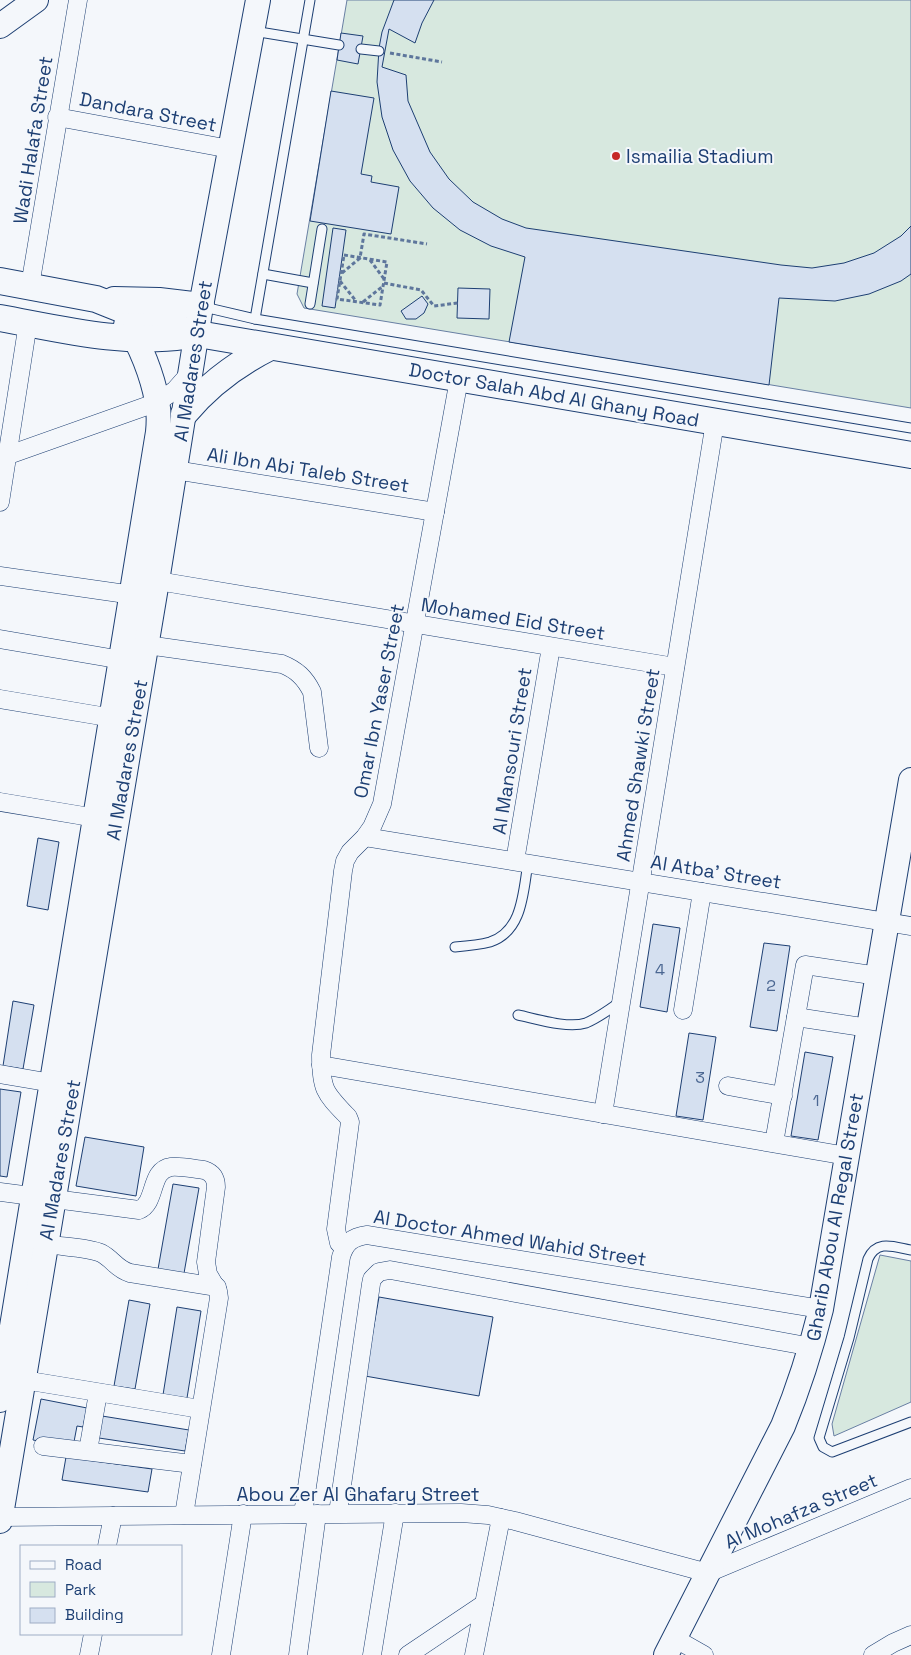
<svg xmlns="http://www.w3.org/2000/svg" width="911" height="1655" font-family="'Space Grotesk',sans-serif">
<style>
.green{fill:#d7e8df;stroke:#687fa3}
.building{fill:#d5e0f0;stroke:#1d3f73}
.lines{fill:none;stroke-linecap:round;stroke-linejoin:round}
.service-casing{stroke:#1d3f73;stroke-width:11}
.minor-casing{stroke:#1d3f73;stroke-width:19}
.secondary-casing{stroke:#1d3f73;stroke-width:26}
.primary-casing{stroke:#1d3f73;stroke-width:28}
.path{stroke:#5e769c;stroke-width:3;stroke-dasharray:4 2.5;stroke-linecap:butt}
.service{stroke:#f4f7fb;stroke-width:9}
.minor{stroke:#f4f7fb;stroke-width:18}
.secondary{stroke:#f4f7fb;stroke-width:24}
.primary{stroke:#f4f7fb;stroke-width:26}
.poi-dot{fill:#c62828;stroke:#f4f7fb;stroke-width:2}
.labels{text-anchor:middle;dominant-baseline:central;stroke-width:4;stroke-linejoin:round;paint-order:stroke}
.number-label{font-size:16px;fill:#4b6792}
.street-label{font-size:19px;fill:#1d3f73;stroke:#f4f7fb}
.poi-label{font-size:19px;fill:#1d3f73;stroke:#f4f7fb;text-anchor:start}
</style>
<rect width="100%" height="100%" fill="#f4f7fb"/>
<!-- green -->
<g class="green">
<path d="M347,0h564v408l-607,-100 -7,-14z"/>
<path d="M880,1255l31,6v141l-77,34 -2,-12z"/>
</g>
<!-- building -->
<g class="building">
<path d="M394,0h40l-12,23 -7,20 -26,-14 -7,38 24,8 2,26 22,51 19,27 24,23 29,17 24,9 255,37 31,3 32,-5 30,-10 27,-17 10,-10v48l-10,7 -32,13 -34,7 -56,-3 -10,87 -260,-43 16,-85 -34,-11 -31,-16 -27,-22 -23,-27 -17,-31 -11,-33 -5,-35 2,-34 3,-16z"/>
<path d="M341,33l22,3 -5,28 -21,-4z"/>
<path d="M331,91l43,7 -13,76 11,2 -1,6 28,5 -8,47 -81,-13z"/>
<path d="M333,228l13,2 -11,78 -13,-2z"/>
<path d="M458,288l32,1 -1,30 -32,-1z"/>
<path d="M422,296l6,8 -4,9 -8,6h-10l-5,-8z"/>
<path d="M38,838l21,4 -11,68 -21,-4z"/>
<path d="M653,924l27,4 -13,84 -27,-5z"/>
<path d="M764,943l26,3 -13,85 -27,-4z"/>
<path d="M13,1001l21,4 -11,64 -20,-3z"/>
<path d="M689,1033l27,4 -13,83 -27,-4z"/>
<path d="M805,1052l28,5 -15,83 -27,-4z"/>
<path d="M0,1089l21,3 -14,85 -7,-1z"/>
<path d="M85,1137l59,10 -8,49 -60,-10z"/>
<path d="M173,1184l26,4 -16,91 -26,-4z"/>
<path d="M379,1297l114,20 -14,79 -114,-20z"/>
<path d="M129,1300l21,4 -15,85 -21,-3z"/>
<path d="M177,1307l24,4 -14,87 -24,-3z"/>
<path d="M41,1399l46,9 -4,19 -6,-1 -4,21 -40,-7z"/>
<path d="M102,1416l87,14 -4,21 -86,-13z"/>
<path d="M66,1457l86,12 -4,23 -86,-12z"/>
</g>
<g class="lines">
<!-- service casing -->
<g class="service-casing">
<g id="service">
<path d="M253,31l86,14"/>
<path d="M361,49l18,2"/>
<path d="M263,274l50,9"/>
<path d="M310,304l12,-75"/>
<path d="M204,307l51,12 656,109"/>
<path d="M255,319l55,-319"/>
<path d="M455,947c12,-1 24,-2 35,-5 33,-11 33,-50 38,-79"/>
<path d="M518,1015c19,4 50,14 68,8 12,-5 23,-13 34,-21"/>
<path d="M911,1250c-17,-3 -34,-11 -43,9l-19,79 -30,100 4,9 9,5 79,-30"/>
</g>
</g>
<!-- minor casing -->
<g class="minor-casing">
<g id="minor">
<path d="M57,117l173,32"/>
<path d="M30,286l48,-286"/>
<path d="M0,458l158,-56 17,-12 15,-17"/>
<path d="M175,470l260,42"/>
<path d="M0,502l28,-179"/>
<path d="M0,576l133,19"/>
<path d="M146,579l529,88"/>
<path d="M0,639l122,21"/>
<path d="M147,645l135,19c15,6 23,14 30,28l7,56"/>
<path d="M0,699l113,19"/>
<path d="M0,802l96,16"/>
<path d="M365,837l546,89"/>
<path d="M515,861l36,-214"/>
<path d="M683,1010l19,-118"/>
<path d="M796,1017l73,11"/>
<path d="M321,1065l526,91"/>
<path d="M0,1074l52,9"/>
<path d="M728,1086l55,10"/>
<path d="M603,1114l112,-692"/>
<path d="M774,1143l31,-178 73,11"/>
<path d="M0,1192l139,18c18,-7 10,-40 32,-43 10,-1 23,2 33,3 9,3 12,9 12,17l-10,75 2,12 10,17 1,7 -35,217"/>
<path d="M46,1244c16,3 41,3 55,9 12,6 15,16 29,20l87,14"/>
<path d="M344,1248l-5,-5 -3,-14 14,-107 -2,-5c-23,-24 -27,-27 -27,-62l22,-184 2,-10 5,-9 15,-15 7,-10 10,-23 77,-425"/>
<path d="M24,1380l176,29"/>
<path d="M43,1446l149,18"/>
<path d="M88,1451l10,-58"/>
<path d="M338,1513l33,-229 1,-5 7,-7 11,-2 422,77"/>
<path d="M303,1514l38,-257c4,-14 11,-20 26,-22l454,74"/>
<path d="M0,1517l461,-4 27,2 27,6 193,52 203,-85"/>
<path d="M107,1546l6,-30"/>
<path d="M674,1638l30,17"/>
<path d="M89,1655l4,-21"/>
<path d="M221,1655l22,-141"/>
<path d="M298,1655l19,-141"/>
<path d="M372,1655l23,-142"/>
<path d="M408,1655l76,-51"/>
<path d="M474,1655l27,-137"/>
<path d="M873,1655l20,-12 18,-8"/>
</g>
</g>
<!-- secondary casing -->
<g class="secondary-casing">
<g id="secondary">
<path d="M0,26l36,-26"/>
<path d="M0,1400l158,-968c1,-10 1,-21 -1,-31 -4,-23 -17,-59 -31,-76"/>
<path d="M0,1521l157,-940 44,-275 57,-306"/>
<path d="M666,1655l117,-229c16,-39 28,-77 38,-117l90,-529"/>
</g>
</g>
<!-- primary casing -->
<g class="primary-casing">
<g id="primary">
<path d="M0,281l96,18 45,18 57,17 713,121"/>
<path d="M114,300l45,1 42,5"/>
<path d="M0,318c61,11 122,27 185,18"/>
<path d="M184,414c24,-29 52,-50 86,-67"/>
</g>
</g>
<!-- path -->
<g class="path">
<path d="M390,53l52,9"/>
<path d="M344,255l43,7 -7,43 -43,-6z"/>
<path d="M370,260l14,19"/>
<path d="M342,273l18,-15 4,-24 63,10"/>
<path d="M340,281l16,20"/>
<path d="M384,283l37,7 13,16 24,-3"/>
<path d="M363,302l20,-16"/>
</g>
<!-- service -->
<use href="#service" class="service"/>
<!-- minor -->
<use href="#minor" class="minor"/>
<!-- secondary -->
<use href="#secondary" class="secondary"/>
<!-- primary -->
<use href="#primary" class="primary"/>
</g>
<!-- markers -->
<circle class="poi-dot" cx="616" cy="156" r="5"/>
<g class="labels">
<!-- number labels -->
<g class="number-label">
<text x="660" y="969">4</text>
<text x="771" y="985">2</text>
<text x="700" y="1077">3</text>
<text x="816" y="1100">1</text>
</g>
<!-- street labels -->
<g class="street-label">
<text transform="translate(148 112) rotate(11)">Dandara Street</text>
<text transform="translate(33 140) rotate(-81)">Wadi Halafa Street</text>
<text transform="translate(193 361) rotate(-81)">Al Madares Street</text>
<text transform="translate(554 395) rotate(10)">Doctor Salah Abd Al Ghany Road</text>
<text transform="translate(308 470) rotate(9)">Ali Ibn Abi Taleb Street</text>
<text transform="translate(513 619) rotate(9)">Mohamed Eid Street</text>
<text transform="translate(379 701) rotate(-79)">Omar Ibn Yaser Street</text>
<text transform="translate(512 751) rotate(-81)">Al Mansouri Street</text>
<text transform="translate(127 760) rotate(-80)">Al Madares Street</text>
<text transform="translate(638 765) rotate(-81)">Ahmed Shawki Street</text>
<text transform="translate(716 872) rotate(9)">Al Atba' Street</text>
<text transform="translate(60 1160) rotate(-80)">Al Madares Street</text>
<text transform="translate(835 1217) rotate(-80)">Gharib Abou Al Regal Street</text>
<text transform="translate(510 1238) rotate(9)">Al Doctor Ahmed Wahid Street</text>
<text x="358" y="1494">Abou Zer Al Ghafary Street</text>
<text transform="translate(801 1511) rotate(-23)">Al Mohafza Street</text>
</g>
<!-- poi labels -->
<g class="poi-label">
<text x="626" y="156">Ismailia Stadium</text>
</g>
</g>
<!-- legend -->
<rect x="20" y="1545" width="162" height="90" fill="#f4f7fb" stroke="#9eadc5"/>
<rect x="30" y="1561" width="25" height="8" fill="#f4f7fb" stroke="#9eadc5"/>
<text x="65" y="1570" font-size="15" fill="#1d3f73">Road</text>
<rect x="30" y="1582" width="25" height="15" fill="#d7e8df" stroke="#9eadc5"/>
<text x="65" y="1595" font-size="15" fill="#1d3f73">Park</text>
<rect x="30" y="1608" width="25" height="15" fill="#d5e0f0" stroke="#9eadc5"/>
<text x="65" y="1620" font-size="15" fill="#1d3f73">Building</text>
</svg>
